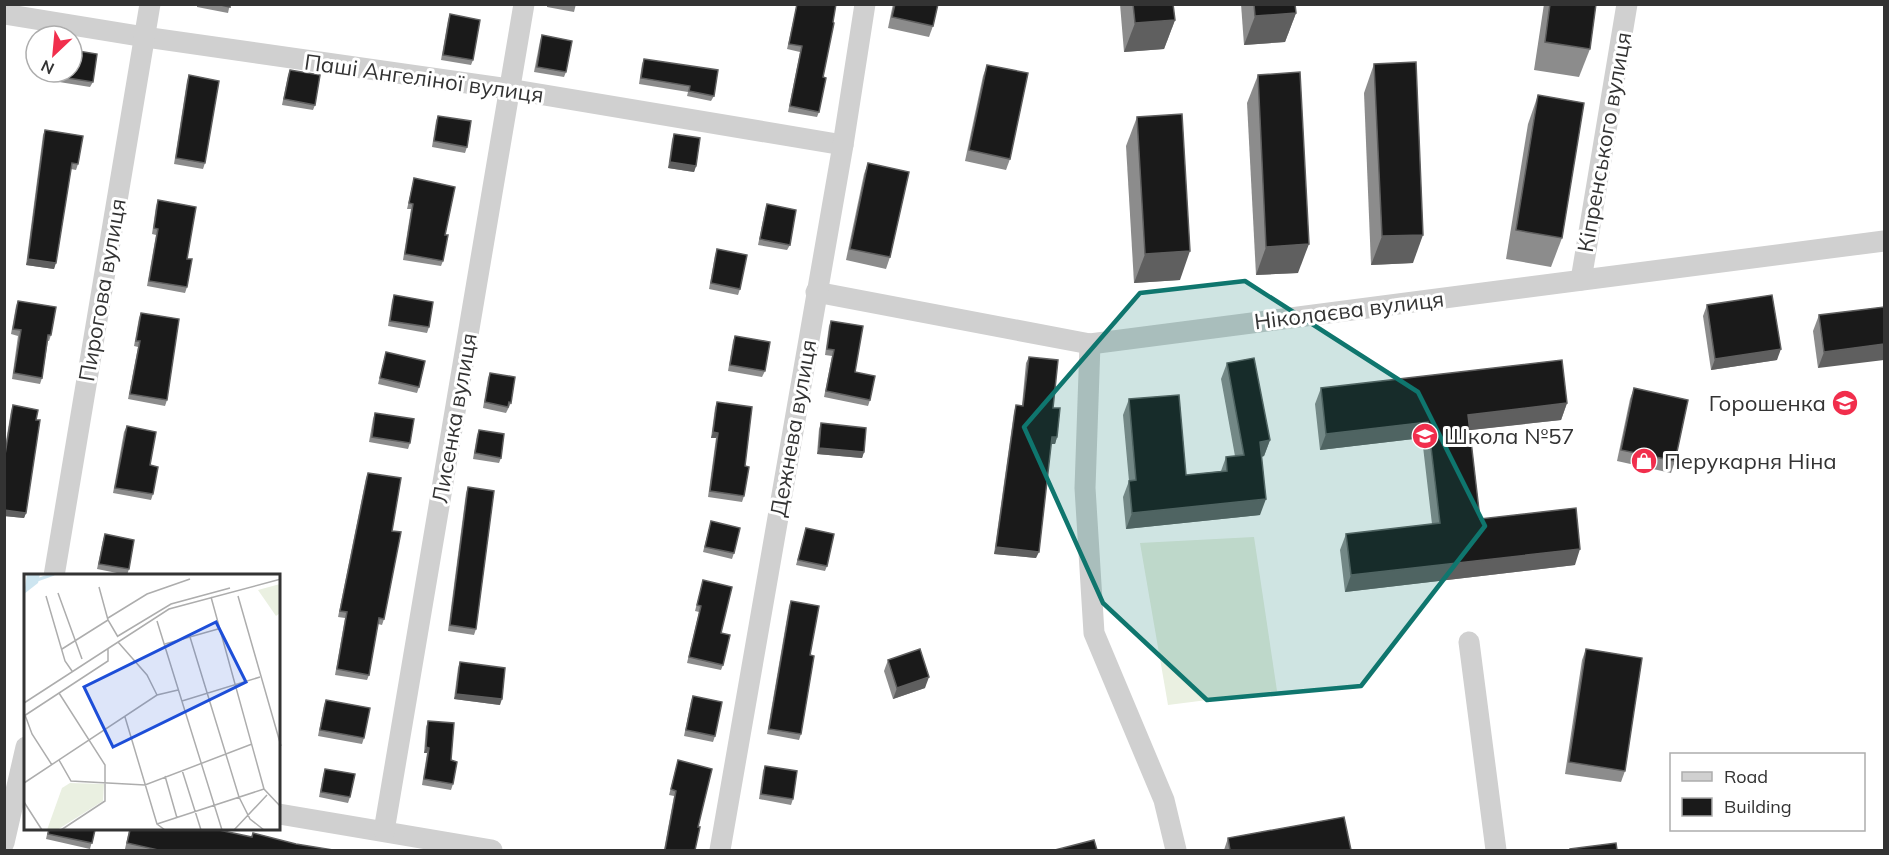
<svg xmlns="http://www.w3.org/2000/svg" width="1889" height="855" font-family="Mulish,sans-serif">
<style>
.pitch{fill:#eaf0e1}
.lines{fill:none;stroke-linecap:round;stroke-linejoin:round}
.street{stroke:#d0d0d0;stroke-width:21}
.wall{fill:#8c8c8c}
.shaded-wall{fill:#5f5f5f}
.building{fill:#1a1a1a;stroke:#5f5f5f;stroke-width:1.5}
.marked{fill:#0f766e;fill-opacity:0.2;stroke:#0f766e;stroke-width:4.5;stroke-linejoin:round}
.labels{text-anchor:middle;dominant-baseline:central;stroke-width:6;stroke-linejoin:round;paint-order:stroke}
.street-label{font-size:22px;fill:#333;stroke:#fff}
.poi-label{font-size:22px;fill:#333;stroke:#fff;text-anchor:start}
.inset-river{fill:none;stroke:#cde5f0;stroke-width:3}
.inset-road{fill:none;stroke:#adadad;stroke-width:1.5}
.view{fill:#1d4ed8;fill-opacity:0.15;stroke:#1d4ed8;stroke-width:3}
.inset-edge{fill:none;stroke:#333;stroke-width:3}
</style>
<rect width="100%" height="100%" fill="#fff"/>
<!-- pitch -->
<path class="pitch" d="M1254,537l23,154 -109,14 -28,-162z"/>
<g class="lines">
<!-- street -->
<g class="street">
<path d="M4,14l141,23 364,52 334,56"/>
<path d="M1581,280l46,-276"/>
<path d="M816,292l274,52 794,-103"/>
<path d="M1090,344l-5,144 9,145 70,167 12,50"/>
<path d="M54,576l96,-572"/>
<path d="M1469,642l27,208"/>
<path d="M279,814l213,36"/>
<path d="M384,831l140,-827"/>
<path d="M4,843l22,-96"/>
<path d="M720,850l123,-705 22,-141"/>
</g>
</g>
<!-- wall -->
<g class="wall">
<path d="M197,4h33l-2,9 -31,-6z"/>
<path d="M547,4h29l-2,8 -27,-5z"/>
<path d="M797,4h39l-13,73 -4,35 -2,5 -29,-5 12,-60 -13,-3z"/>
<path d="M893,4h45l-5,22 -4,11 -41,-9z"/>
<path d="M1120,4h53l2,16 -11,29 -40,3z"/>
<path d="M1241,4h54l1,9 -11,29 -41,3z"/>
<path d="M1544,4h52l-6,45 -11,28 -45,-7z"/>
<path d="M450,14l23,46 -2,5 -30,-5 7,-40z"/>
<path d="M542,35l24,37 -2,5 -30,-5 6,-31z"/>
<path d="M644,59l70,37 -3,5 -24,-5 1,-4 -49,-8 3,-20z"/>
<path d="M1374,64l39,199 -42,2 -7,-172z"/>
<path d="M987,65l23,94 -4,11 -41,-9 18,-85z"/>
<path d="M290,70l25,35 -2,5 -31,-5 6,-30z"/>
<path d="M54,72h18l21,10 -3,5 -37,-6z"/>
<path d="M189,75l16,88 -2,6 -29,-5 13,-83z"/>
<path d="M1258,75l40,198 -42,2 -9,-172z"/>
<path d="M1538,95l24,143 -11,29 -45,-8 22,-135z"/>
<path d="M438,116l29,31 -2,6 -33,-6 4,-26z"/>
<path d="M1137,117l43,163 -46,3 -8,-137z"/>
<path d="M45,130l33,34 -2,6 -5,-1 -17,100 -28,-4 17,-130z"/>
<path d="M674,134l22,32 -2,6 -26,-4 4,-28z"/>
<path d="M868,163l22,94 -4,12 -40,-9 18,-86z"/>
<path d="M414,178l29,83 -2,5 -38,-6 8,-51h-4z"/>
<path d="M158,200l29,59v28l-2,6 -38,-7 9,-51 -4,-1 4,-28z"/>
<path d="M767,204l23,41 -3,5 -29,-5 7,-35z"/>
<path d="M717,249l23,40 -2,6 -29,-6 6,-34z"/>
<path d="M394,295l35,32 -2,6 -39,-7 4,-25z"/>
<path d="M18,301l33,34 -2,6h-1l-6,37 -2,6 -28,-5 6,-43 -7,-2 5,-28z"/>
<path d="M1707,305l70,55 -66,10 -8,-54z"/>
<path d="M1884,307l-66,61 -5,-37 6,-16z"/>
<path d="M141,313l26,87 -2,6 -37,-7 10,-52 -4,-1 5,-28z"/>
<path d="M831,321l39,79 -2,6 -44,-9 8,-41 -7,-1 4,-29z"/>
<path d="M735,336l30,35 -3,6 -34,-6 5,-30z"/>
<path d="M386,352l33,35 -2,6 -39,-9z"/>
<path d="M1029,357l24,51 4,29 -2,7h-4l-15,114 -42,-4 20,-142 2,-7h6l4,-42z"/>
<path d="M1227,363l43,77 -6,16 -2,1 -2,58 -134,14 -3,-32 6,-16 -6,-66 6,-16 57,76 35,-4 5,-14 9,-1 -14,-77z"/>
<path d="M490,373l21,30 -5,10 -23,-5 5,-30z"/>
<path d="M1321,388l246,15 -6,17 -91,10 10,89 95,46 -230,27 -5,-42 6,-16 86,-10 -10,-86 -102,12 -5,-46z"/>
<path d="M1634,388l41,73 -4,12 -54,-12 13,-62z"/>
<path d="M717,402l28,64 -1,30 -2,6 -34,-5 8,-59h-5l4,-30z"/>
<path d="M13,405l13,108 -2,5 -20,-2v-63l7,-42z"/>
<path d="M375,413l35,30 -2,6 -39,-7 4,-23z"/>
<path d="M821,423l43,29 -2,6 -45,-4 2,-25z"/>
<path d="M127,426l23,39 3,29 -2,6 -38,-7 11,-61z"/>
<path d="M479,430l22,28 -2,5 -26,-4 4,-24z"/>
<path d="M368,473l16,146 -2,6 -4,-1 -9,51 -2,5 -32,-5 10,-57 -7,-1 28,-139z"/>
<path d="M468,487l8,142 -2,6 -26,-4 18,-138z"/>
<path d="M711,521l23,32 -2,6 -29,-7z"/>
<path d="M806,528l21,38 -2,5 -29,-6z"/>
<path d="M105,534l24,35 -2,6 -30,-6 6,-29z"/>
<path d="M703,580l18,53 2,32 -2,5 -34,-7 12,-51 -4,-1z"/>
<path d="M791,601l19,54 -9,79 -2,6 -32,-6 22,-128z"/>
<path d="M1586,649l39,122 -4,11 -56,-8 17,-114z"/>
<path d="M888,660l37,28 -32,11 -9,-28z"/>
<path d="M460,662l40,43 -46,-6 4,-31z"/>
<path d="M693,696l22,40 -2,6 -29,-6 7,-35z"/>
<path d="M326,700l38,38 -2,6 -44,-8 6,-31z"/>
<path d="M428,721l23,39 2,24 -2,6 -29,-5 5,-32h-3l2,-26z"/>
<path d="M678,760l20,67 -3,23h-31l10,-54 -5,-1z"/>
<path d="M765,766l28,33 -2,6 -32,-6 4,-28z"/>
<path d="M325,769l25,28 -2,6 -29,-6 4,-22z"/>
<path d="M48,830h47l-5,19 -44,-10z"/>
<path d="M129,830h90l32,7 2,-4 43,11 37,6h-202l-6,-1z"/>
<path d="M1228,838l123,12h-127z"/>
</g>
<!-- shaded-wall -->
<g class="shaded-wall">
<path d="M1296,13l-11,29 -41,3 11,-29z"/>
<path d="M1175,20l-11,29 -40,3 11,-29z"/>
<path d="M670,162l26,4 -2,6 -26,-4z"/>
<path d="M1423,235l-10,28 -42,2 11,-29z"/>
<path d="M1309,244l-11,29 -42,2 10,-28z"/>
<path d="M1190,251l-10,29 -46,3 11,-29z"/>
<path d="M28,259l28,4 -2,6 -28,-4z"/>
<path d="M1884,344v16l-66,8 6,-16z"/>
<path d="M1781,349l-4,11 -66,10 4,-11z"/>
<path d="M1567,403l-6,17 -99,11 6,-16z"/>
<path d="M1428,422l-6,16 -102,12 6,-16z"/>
<path d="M713,432l5,1 -2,5h-5z"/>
<path d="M1052,437h5l-2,7h-5z"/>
<path d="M1270,440l-6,16 -10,2 6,-16z"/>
<path d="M819,448l45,4 -2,6 -45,-4z"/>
<path d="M1266,499l-6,16 -134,14 6,-16z"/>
<path d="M4,510l22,3 -2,5 -20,-2z"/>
<path d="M996,547l43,5 -3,6 -42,-4z"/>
<path d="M1580,549l-5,16 -230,27 6,-17z"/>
<path d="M929,677l-4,11 -32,11 4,-11z"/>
<path d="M456,694l46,5 -2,6 -46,-6z"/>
<path d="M426,747l3,1 -2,5h-3z"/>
</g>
<!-- building -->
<g class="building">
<path d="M216,4h14v3z"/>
<path d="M797,4h39l-3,18 1,1 -11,54 3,1 -7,34 -29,-6 12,-60 -13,-2z"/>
<path d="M895,4h43l-5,22 -41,-9z"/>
<path d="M1133,4h40l2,16 -40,3z"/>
<path d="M1254,4h41l1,9 -41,3z"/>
<path d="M1550,4h46l-6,45 -45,-7z"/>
<path d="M450,14l30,6 -7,40 -30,-5z"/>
<path d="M542,35l30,6 -6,31 -29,-5z"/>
<path d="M72,50l25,4 -4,28 -38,-6v-4h17z"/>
<path d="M644,59l74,11 -4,26 -25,-5 1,-5 -49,-8z"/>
<path d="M1416,62l7,173 -41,1 -8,-172z"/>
<path d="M987,65l41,8 -18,86 -41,-9z"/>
<path d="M290,70l30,5 -5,30 -31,-6z"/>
<path d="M1300,72l9,172 -43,3 -8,-172z"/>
<path d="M189,75l30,6 -14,82 -29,-5z"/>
<path d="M1538,95l46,8 -22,135 -46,-8z"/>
<path d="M1182,114l8,137 -45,3 -8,-137z"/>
<path d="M438,116l33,5 -4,26 -33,-6z"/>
<path d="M45,130l38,6 -5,28 -6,-1 -16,100 -28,-4z"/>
<path d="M674,134l26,4 -4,28 -26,-4z"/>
<path d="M868,163l41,9 -19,85 -40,-8z"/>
<path d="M414,178l41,9 -10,48h3l-5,26 -38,-7 8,-50 -4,-1z"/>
<path d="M158,200l38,7 -9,52h5l-5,28 -38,-6 9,-52 -4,-1z"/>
<path d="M767,204l29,6 -6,35 -30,-6z"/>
<path d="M717,249l30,6 -7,34 -29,-6z"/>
<path d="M394,295l39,7 -4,25 -39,-6z"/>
<path d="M1772,295l9,54 -66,10 -8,-54z"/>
<path d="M18,301l38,6 -5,28h-3l-6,43 -28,-5 7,-43 -8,-1z"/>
<path d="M1884,307v37l-60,8 -5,-37z"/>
<path d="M141,313l38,6 -12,81 -37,-6 10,-53h-4z"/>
<path d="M831,321l32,5 -8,46 20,4 -5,24 -44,-9 8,-41 -7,-1z"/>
<path d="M735,336l35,6 -5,29 -35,-6z"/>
<path d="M386,352l39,9 -6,26 -39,-9z"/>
<path d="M1029,357l29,3 -5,48h7l-3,29h-5l-13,115 -43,-5 20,-142 7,1z"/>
<path d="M1254,358l16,82 -10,2 6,57 -134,14 -3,-32 7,-1 -7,-81 50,-4 7,80 41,-4 -1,-14 18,-2 -17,-92z"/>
<path d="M1562,360l5,43 -99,12 12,104 96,-11 4,41 -229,26 -5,-41 94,-11 -12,-101 -102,12 -5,-46z"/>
<path d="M490,373l25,4 -4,26 -2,-1 -1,5 -23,-5z"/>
<path d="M1634,388l54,12 -13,61 -54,-11z"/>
<path d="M717,402l35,5 -7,59 4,1 -5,29 -34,-5 8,-58 -5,-1z"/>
<path d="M13,405l25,5 -2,10h4l-14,93 -22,-3v-49z"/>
<path d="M375,413l39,6 -4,24 -38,-6z"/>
<path d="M821,423l45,5 -2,24 -45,-4z"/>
<path d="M127,426l29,6 -6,33 8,2 -5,27 -38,-6z"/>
<path d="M479,430l25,4 -3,24 -26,-5z"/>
<path d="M368,473l33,5 -9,53 9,1 -17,87 -5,-1 -10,57 -32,-6 10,-57 -7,-1z"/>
<path d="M468,487l26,4 -18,138 -26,-4z"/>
<path d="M711,521l29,7 -6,25 -29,-6z"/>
<path d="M806,528l28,6 -7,32 -29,-6z"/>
<path d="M105,534l29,6 -5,29 -30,-5z"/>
<path d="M703,580l29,7 -11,46 9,2 -7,30 -34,-8 12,-51 -4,-1z"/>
<path d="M791,601l28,5 -9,49 4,1 -13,78 -32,-5z"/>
<path d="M920,649l9,28 -32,11 -9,-28z"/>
<path d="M1586,649l56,9 -17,113 -56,-9z"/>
<path d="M460,662l45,6 -3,31 -46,-5z"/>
<path d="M693,696l29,6 -7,34 -29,-6z"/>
<path d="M326,700l44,8 -6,30 -44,-8z"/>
<path d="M428,721l26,2 -3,37 6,2 -4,22 -29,-5 5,-31 -3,-1z"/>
<path d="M678,760l34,9 -14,58h2l-5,23h-30l11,-59 -5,-2z"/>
<path d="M765,766l32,5 -4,28 -32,-5z"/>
<path d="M325,769l30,5 -5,23 -29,-5z"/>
<path d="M1344,817l7,33h-121l-2,-12z"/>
<path d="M49,830h46l-3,13 -44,-9z"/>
<path d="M130,830h89l33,7 1,-4 43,11 37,6h-175l-31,-7z"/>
<path d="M1094,840l3,10h-42z"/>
<path d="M1616,843l1,7h-47v-1z"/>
</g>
<!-- marked area -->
<path class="marked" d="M1245,281l173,111 67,134 -124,160 -154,14 -104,-97 -79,-176 116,-134z"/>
<!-- icons -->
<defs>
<g id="school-disc" transform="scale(1.35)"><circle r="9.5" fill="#f12e4c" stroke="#fff"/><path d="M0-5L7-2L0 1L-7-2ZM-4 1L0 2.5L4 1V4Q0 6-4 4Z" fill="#fff"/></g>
<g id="shop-disc" transform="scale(1.35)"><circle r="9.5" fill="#f12e4c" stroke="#fff"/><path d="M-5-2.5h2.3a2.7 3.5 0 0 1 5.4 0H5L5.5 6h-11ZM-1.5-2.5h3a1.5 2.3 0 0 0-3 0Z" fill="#fff"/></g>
</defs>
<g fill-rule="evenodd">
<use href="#school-disc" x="1845" y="403"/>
<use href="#school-disc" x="1425" y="436"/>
<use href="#shop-disc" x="1644" y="461"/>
</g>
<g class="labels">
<!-- street labels -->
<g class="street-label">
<text transform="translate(424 78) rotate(8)">Паші Ангеліної вулиця</text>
<text transform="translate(1604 142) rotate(-80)">Кіпренського вулиця</text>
<text transform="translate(102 290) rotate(-80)">Пирогова вулиця</text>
<text transform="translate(1349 310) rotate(-7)">Ніколаєва вулиця</text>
<text transform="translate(454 418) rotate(-80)">Лисенка вулиця</text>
<text transform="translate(793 428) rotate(-80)">Дежнева вулиця</text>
</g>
<!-- poi labels -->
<g class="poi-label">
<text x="1826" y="403" text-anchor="end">Горошенка</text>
<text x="1444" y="436">Школа №57</text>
<text x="1664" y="461">Перукарня Ніна</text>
</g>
</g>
<!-- overview -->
<g transform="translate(24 574)">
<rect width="256" height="256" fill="#fff"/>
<path d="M256,10v29l-4,3 -18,-26z" fill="#eaf0e1"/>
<path d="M46,209l34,1 -1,17 -46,29h-10l15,-42z" fill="#eaf0e1"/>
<path d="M3,0h13l-2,9 -14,11z" fill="#cde5f0"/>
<path class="inset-river" d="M13,6l17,-6"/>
<path class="inset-road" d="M75,13l9,33 10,17M34,19l24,66M22,22l19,65 7,10M214,22l43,150M187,23l53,192 17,18M84,44l39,-24 43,-15M133,47l65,209M94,62l53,-32 59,-16M166,63l49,160 11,22 14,11M94,68l29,33 10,20M141,70l53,-15M38,75l46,-29M35,119l46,72v36l-44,29M158,127l78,-24M0,129l145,-94 112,-30M1,141l7,19 20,31M0,142l84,-55v-13M101,143l32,107 8,6M35,186l12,21 74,4 107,-41M158,196l19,60M141,202l12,42M0,209l133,-88 21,-5M0,228l18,28M133,250l107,-35M210,256l33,-35"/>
<path class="view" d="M192,48l30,60 -133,65 -29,-60z"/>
<rect width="256" height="256" class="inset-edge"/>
</g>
<!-- border -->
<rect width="1889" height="855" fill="none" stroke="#333333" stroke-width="12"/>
<!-- legend -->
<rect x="1670" y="753" width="195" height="78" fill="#ffffff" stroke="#adadad" stroke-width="1.5"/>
<rect x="1682" y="772" width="30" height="9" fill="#d0d0d0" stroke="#adadad" stroke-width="1.5"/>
<text x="1724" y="783" font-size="18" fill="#333333">Road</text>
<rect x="1682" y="798" width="30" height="18" fill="#1a1a1a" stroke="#adadad" stroke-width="1.5"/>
<text x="1724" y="813" font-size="18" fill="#333333">Building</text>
<!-- north arrow -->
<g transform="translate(54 54) rotate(206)"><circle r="28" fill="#ffffff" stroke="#adadad" stroke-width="1.5"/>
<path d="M0-4.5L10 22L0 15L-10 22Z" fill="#f12e4c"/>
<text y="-9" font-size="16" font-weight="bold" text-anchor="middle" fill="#333333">N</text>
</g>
</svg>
